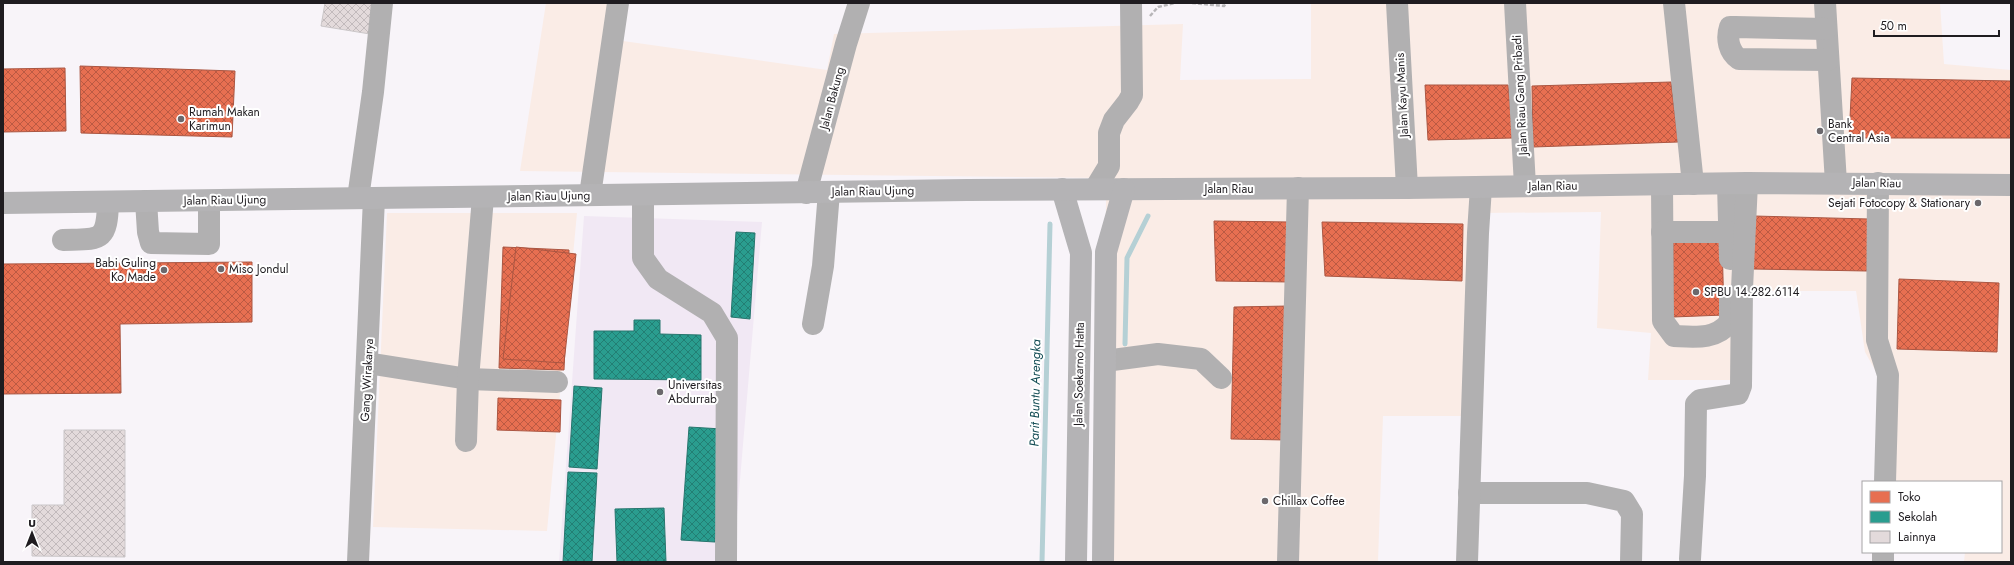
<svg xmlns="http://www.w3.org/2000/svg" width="2014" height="565" font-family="Jost,sans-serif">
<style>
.commercial{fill:#faece6}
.built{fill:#f1e8f4}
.shops{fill:url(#shops-cross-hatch);stroke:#ab5642}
.schools{fill:url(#schools-cross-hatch);stroke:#27766e}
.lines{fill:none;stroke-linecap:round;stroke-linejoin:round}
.stream{stroke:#b5d0d5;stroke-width:5}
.building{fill:url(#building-cross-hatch);stroke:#cbc7c9}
.path{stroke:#b7b5b8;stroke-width:2.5;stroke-dasharray:4 2;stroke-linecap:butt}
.minor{stroke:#b1b0b1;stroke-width:22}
.major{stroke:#b4b3b5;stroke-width:22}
.poi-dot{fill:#6b686c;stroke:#fff;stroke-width:1.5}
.labels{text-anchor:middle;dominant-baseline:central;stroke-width:4;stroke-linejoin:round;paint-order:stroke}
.street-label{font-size:12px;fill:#1f1c20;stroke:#fff}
.poi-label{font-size:12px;fill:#1f1c20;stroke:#fff;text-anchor:start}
.water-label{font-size:13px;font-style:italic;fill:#144d55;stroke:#fff}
</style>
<defs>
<pattern id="shops-cross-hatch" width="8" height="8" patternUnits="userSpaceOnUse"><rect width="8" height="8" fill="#e76f51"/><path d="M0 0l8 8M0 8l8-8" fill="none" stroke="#bb5a43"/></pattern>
<pattern id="schools-cross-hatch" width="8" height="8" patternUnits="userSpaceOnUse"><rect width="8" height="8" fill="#2a9d8f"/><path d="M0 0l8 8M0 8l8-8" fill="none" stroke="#237f74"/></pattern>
<pattern id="building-cross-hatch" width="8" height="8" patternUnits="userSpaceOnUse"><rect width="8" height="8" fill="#e3dadb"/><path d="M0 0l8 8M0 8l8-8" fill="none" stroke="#c2babc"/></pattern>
</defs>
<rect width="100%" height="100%" fill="#f8f4f9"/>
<!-- commercial -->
<g class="commercial">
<path d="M546,3h73l-3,37 211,30 7,-36 349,-10 -3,56 131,-1v-76h629l4,61 67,6v492h-47l1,-10h36v-70h-119l2,-96 -19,-34 -9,-61h-123l2,89h-87l3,-47 -54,-5 4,-116 -123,1 -14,203h-81l-5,146h-273l1,-384 -586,-7z"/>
<path d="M387,213h190l-30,318 -174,-4z"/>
</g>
<!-- built -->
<path class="built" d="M584,216l178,6 -29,340h-174z"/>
<!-- shops -->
<g class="shops">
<path d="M80,66l155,5 -3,66 -151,-4z"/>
<path d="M65,68l1,63 -63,1v-63z"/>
<path d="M1852,78l159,3v57h-162z"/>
<path d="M1671,82l7,60 -145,5 -1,-61z"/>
<path d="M1425,85h83l5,53 -85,2z"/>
<path d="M1754,216l115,3 -2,52 -114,-2z"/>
<path d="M1214,221l76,1v60l-74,-1z"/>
<path d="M1322,222l141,2 -1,57 -137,-5z"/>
<path d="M1722,240l2,75 -51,2v-75z"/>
<path d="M503,247l66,3 -5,120 -65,-2z"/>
<path d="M516,247l60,7 -12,109 -61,-4z"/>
<path d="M252,262v60l-132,2 1,69 -118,1v-130z"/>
<path d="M1899,279l100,4 -2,69 -100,-3z"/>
<path d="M1289,306l-3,134 -55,-1 3,-132z"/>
<path d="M498,398l63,2 -1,32 -63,-2z"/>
</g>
<!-- schools -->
<g class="schools">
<path d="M736,232l19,1 -5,86 -19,-2z"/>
<path d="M634,320h26v14l41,1v45l-107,-1v-48h40z"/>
<path d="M574,386l28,2 -5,81 -28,-2z"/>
<path d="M689,427l33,2 -7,113 -34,-2z"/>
<path d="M568,472l29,1 -5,89h-29z"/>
<path d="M664,508l2,54h-49l-2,-53z"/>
</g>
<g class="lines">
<!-- stream -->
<g class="stream">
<path d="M1125,344l2,-86 21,-42"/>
<path d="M1042,562l8,-338"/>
</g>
</g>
<!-- building -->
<g class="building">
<path d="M325,3h48l-3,31 -49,-8z"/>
<path d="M64,430h61v127l-93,-1v-51h32z"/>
</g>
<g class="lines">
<!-- path -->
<g class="path">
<path d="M1192,3l32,3 2,-3"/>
<path d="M1150,16l8,-9 17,-4"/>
</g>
<!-- minor -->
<g class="minor">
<path d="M1397,3l10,185"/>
<path d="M1515,3l10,183"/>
<path d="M1674,3l19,181"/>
<path d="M1825,3l11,180"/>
<path d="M1826,29l-91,-2h-5c-4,12 -1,25 9,32l89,1"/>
<path d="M1878,183l-1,157 11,35 -3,107"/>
<path d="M1728,184l2,75"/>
<path d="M1662,185l1,136 11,15c21,1 42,4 56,-14v-23"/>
<path d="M1095,189l14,-23v-33l5,-13 14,-18 4,-7 -1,-92"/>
<path d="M806,193l40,-149 13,-41"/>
<path d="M590,195l28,-192"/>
<path d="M643,195v63l15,21 54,34 15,25 -1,224"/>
<path d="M358,198l15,-106 9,-89"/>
<path d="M146,201l2,31 3,11 58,1v-43"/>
<path d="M1662,232h68"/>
<path d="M63,240c37,-1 44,3 45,-38"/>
<path d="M813,324l10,-58 6,-74"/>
<path d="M1105,361l53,-7 43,5 20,19"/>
<path d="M367,363l101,16 89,3"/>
<path d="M466,441l2,-62 15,-182"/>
<path d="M1469,493h118l37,8 8,13 -1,48"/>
<path d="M1690,559l5,-83 1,-72 4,-4 38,-6 3,-8 1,-97 5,-106"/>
<path d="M358,562l16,-364"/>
<path d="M1288,562l10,-374"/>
<path d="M1467,562l11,-329 3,-46"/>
<path d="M1883,562v-10"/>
</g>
<!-- major -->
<g class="major">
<path d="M1062,189l19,64 -5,309"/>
<path d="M3,203l964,-13 440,-2 340,-5 264,2"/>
<path d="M1103,562l3,-310 18,-63"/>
</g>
</g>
<!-- markers -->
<g class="poi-dot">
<circle cx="181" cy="119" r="4"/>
<circle cx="1820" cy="131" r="4"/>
<circle cx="1978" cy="203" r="4"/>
<circle cx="221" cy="269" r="4"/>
<circle cx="164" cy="270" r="4"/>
<circle cx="1696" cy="292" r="4"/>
<circle cx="660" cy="392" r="4"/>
<circle cx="1265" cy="501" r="4"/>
</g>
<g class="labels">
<!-- street labels -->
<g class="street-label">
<text transform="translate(1402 95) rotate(-93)">Jalan Kayu Manis</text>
<text transform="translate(1520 95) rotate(-93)">Jalan Riau Gang Pribadi</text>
<text transform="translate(832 98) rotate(-75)">Jalan Bakung</text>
<text transform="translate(1877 183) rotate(1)">Jalan Riau</text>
<text transform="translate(1553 186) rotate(-1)">Jalan Riau</text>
<text x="1229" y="189">Jalan Riau</text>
<text transform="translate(873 191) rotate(-1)">Jalan Riau Ujung</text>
<text transform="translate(549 196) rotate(-1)">Jalan Riau Ujung</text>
<text transform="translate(225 200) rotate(-1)">Jalan Riau Ujung</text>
<text transform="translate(1079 374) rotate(-89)">Jalan Soekarno Hatta</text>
<text transform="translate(367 380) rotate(-87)">Gang Wirakarya</text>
</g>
<!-- poi labels -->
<g class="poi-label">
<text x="189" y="112">Rumah Makan<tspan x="189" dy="14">Karimun</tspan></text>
<text x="1828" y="124">Bank<tspan x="1828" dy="14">Central Asia</tspan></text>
<text x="1970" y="203" text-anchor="end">Sejati Fotocopy &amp; Stationary</text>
<text x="156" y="263" text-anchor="end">Babi Guling<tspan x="156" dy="14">Ko Made</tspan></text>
<text x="229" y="269">Miso Jondul</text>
<text x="1704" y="292">SPBU 14.282.6114</text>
<text x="668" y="385">Universitas<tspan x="668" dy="14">Abdurrab</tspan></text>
<text x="1273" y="501">Chillax Coffee</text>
</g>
<!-- water labels -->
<g class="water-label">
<text transform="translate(1035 393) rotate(-89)">Parit Buntu Arengka</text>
</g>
</g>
<!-- border -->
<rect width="2014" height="565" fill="none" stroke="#1f1c20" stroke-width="8"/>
<!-- legend -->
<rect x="1862" y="481" width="140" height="72" fill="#ffffff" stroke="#a5a4a6"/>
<rect x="1870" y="491" width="20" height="12" fill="#e76f51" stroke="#a5a4a6"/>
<text x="1898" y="501" font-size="12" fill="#1f1c20">Toko</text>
<rect x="1870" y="511" width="20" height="12" fill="#2a9d8f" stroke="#a5a4a6"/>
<text x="1898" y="521" font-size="12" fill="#1f1c20">Sekolah</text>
<rect x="1870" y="531" width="20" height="12" fill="#e3dadb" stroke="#a5a4a6"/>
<text x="1898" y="541" font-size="12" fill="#1f1c20">Lainnya</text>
<!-- north arrow -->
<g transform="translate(32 533)" stroke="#ffffff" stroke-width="3" paint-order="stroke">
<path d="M0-3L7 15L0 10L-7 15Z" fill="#1f1c20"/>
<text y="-6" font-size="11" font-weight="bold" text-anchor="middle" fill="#1f1c20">U</text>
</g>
<!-- scale -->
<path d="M1874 30v6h125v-6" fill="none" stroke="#1f1c20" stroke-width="2"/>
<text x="1880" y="30" font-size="12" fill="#1f1c20" stroke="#ffffff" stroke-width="3" paint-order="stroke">50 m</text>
</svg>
